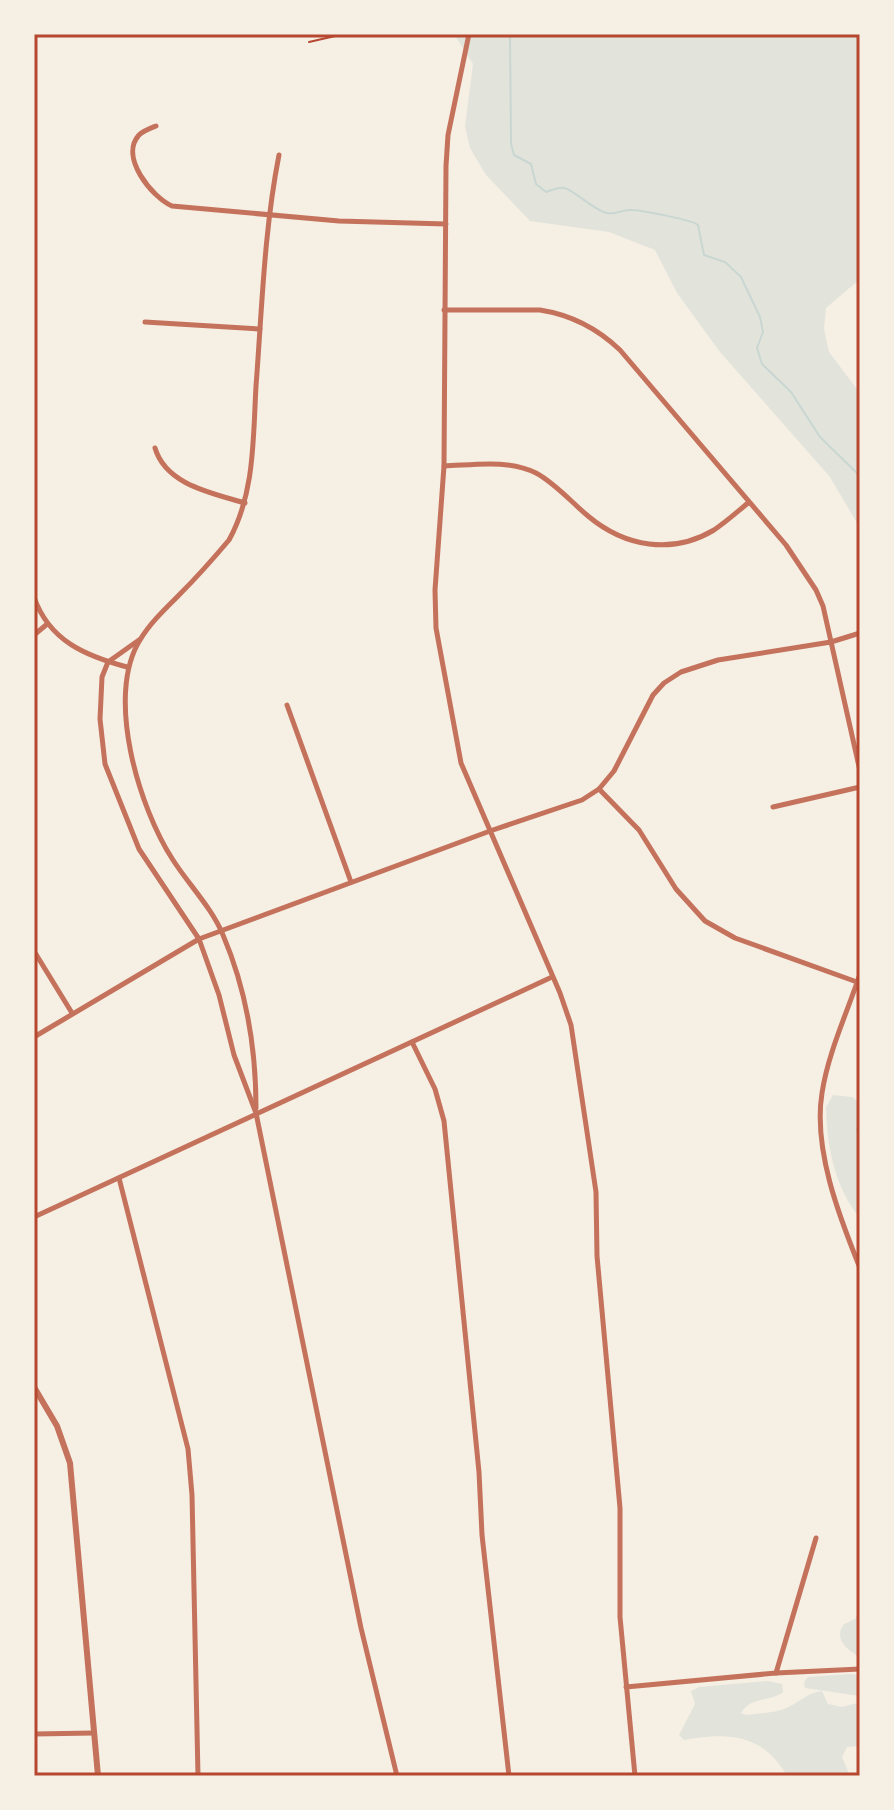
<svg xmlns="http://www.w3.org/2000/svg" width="894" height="1810" font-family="Merriweather,serif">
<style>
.green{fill:#e2e4dc}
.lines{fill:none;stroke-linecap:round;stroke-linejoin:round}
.stream{stroke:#c9d6d2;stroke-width:2}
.path{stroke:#b5482f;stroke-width:2}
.minor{stroke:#c5725c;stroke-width:5}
.tertiary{stroke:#c5725c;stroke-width:6}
.neatline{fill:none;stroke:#b5482f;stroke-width:3}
</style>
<rect width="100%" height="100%" fill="#f6efe4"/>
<!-- green -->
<g class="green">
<path d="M454,34h406v245l-34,29 -2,21 5,23 31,41v135l-30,-51 -110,-125 -43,-59 -22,-43 -46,-18 -79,-11 -44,-46 -16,-27 -5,-22 8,-62z"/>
<path d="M833,1095l19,2 8,6v116c-26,-34 -33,-71 -34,-112z"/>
<path d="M860,1612v46c-13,-9 -27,-19 -16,-34l11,-5z"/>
<path d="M851,1674l9,1v21l-55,-8 -1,-6 4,-5z"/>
<path d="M768,1681l14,3 1,8c-14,11 -31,3 -42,21l5,2c13,-2 29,-2 40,-7 15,-6 20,-15 36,-17l6,13 14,3 15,-4 3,7v36l-13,1 -5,10 8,19h-63c-24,-42 -58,-44 -103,-36l-5,-5 16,-31 -4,-13 8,-4z"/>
</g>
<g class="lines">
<!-- stream -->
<g class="stream">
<path d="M510,34l1,110 3,11 17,9 5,20 10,8c6,-2 13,-5 18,-4 9,1 29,22 43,25 9,2 15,-4 24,-3 10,0 61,10 67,15l6,30 21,7 16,15 19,40 3,15 -6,16 5,16 29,28 29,45 40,39"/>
<path d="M860,1125l-3,5 3,11"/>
</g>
<!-- path -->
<path class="path" d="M309,42l35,-8"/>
<!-- minor -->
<g class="minor">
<path d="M469,34l-21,101 -2,31 -2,300 -9,124 1,38 25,135 99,230 11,32 25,167 1,64 23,252v109l15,159"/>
<path d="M156,126c-5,2 -13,5 -17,9 -20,22 13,62 33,71l167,15 107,3"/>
<path d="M444,310h96c32,5 57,18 80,40l166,195 30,45 7,16 37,165"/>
<path d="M145,322l115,7"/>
<path d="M155,448c11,37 57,45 90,55"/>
<path d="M444,466c29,-1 65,-7 92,7 19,10 35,29 52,43 37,31 84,39 126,14 12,-8 23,-18 34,-27"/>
<path d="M34,597c15,44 52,59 93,70"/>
<path d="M34,635l12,-10"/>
<path d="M139,640l-31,22 -6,15 -2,42 5,45 34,85 60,90 20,56 15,60 22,58 105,515 36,148"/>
<path d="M287,705l64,177"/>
<path d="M599,789l40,41 37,59 29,32 30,17 122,44"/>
<path d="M773,807l87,-20"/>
<path d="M34,951l38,62"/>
<path d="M860,974c-13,39 -32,79 -38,119 -9,56 17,123 38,175"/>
<path d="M34,1037l165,-98 291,-108 92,-31 17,-11 15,-18 39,-76 11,-12 17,-11 37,-12 113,-18 29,-9"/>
<path d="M412,1042l23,47 9,32 35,351 3,63 27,241"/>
<path d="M256,1108c0,-58 -10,-119 -33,-173 -11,-27 -34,-50 -50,-75 -34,-52 -68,-164 -33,-220 10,-17 26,-32 40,-46 17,-17 33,-35 49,-54 26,-47 24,-102 27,-154 6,-77 8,-155 23,-231"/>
<path d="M119,1178l69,271 4,46 6,281"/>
<path d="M34,1217l518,-240"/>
<path d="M776,1673l40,-135"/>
<path d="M626,1687l150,-14 84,-4"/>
<path d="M34,1734l60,-1"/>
</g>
<!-- tertiary -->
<path class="tertiary" d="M34,1387l23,39 13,37 28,313"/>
</g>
<!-- border -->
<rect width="894" height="1810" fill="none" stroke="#f6efe4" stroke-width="72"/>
<rect x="36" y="36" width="822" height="1738" class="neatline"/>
</svg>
